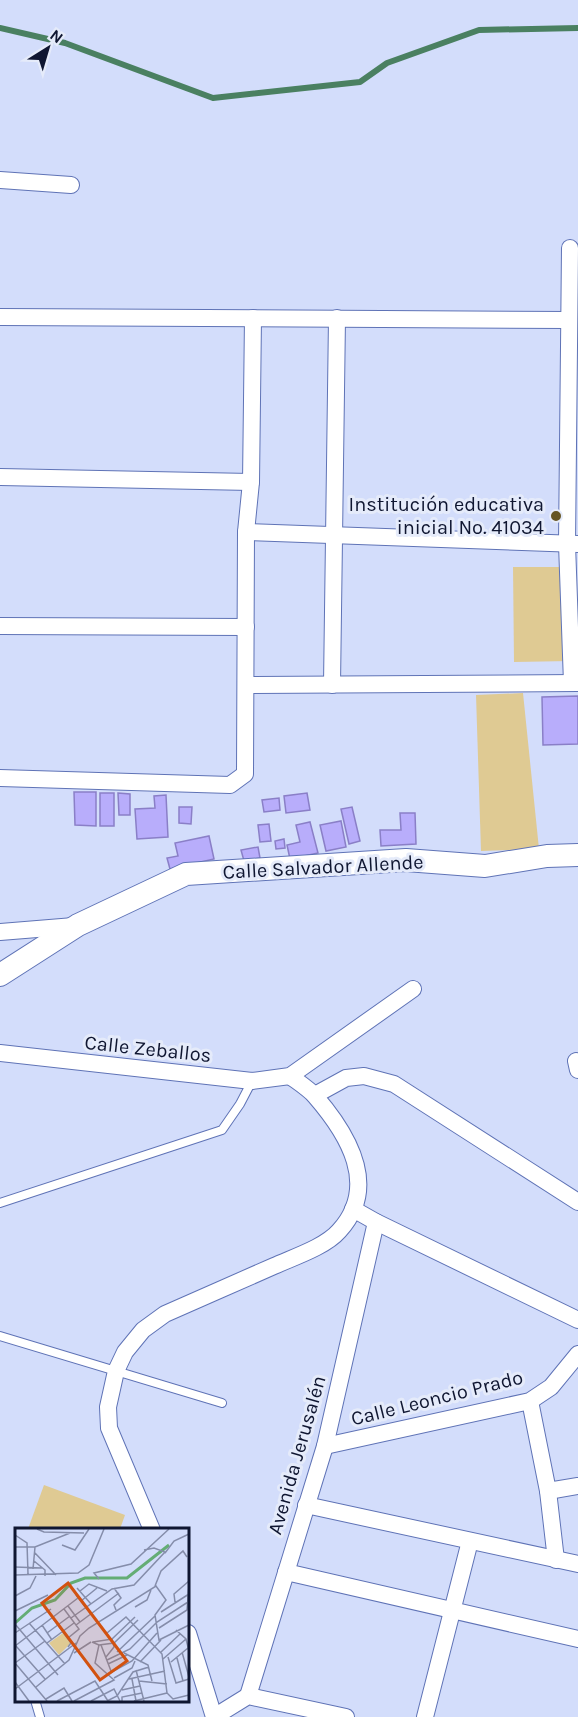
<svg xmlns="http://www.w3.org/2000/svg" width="578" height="1717" font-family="Karla,sans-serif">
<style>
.green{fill:#dfca93}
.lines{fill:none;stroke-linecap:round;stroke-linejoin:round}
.stream{stroke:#4a8061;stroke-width:6}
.building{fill:#b8adfb;stroke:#8a7fc7;stroke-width:1.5}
.lane-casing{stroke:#5f73b6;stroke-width:10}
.street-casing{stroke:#5f73b6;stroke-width:18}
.secondary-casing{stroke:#5f73b6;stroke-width:24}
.lane{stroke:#fff;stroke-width:8}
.street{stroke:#fff;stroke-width:16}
.secondary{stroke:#fff;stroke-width:22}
.poi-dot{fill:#652;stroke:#e5ebfa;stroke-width:2}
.labels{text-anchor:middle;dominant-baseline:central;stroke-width:6;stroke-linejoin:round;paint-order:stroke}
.poi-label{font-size:20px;fill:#0f1631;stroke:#e5ebfa;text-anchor:end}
.street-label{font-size:20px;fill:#0f1631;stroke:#e5ebfa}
.inset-river{fill:none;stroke:#64ad75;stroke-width:3}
.inset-road{fill:none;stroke:#858daa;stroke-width:1.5}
.view{fill:#d25210;fill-opacity:0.15;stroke:#d25210;stroke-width:3}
.inset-edge{fill:none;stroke:#0f1631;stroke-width:3}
</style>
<rect width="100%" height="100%" fill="#d3ddfb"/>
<!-- green -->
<g class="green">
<path d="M513,567h57l1,94 -57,1z"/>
<path d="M523,693l16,156 -58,2 -5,-156z"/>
<path d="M44,1485l81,30 -5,14h-92z"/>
</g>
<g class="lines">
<!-- stream -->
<path class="stream" d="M0,28l65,15 148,55 147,-16 27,-19 92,-33 99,-2"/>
</g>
<!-- building -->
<g class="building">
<path d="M578,696v48l-35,1 -1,-48z"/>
<path d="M74,792h22v34l-21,-1z"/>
<rect x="100" y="793" width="14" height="33"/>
<path d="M118,793l12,1v21h-11z"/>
<path d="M307,793l3,17 -24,3 -2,-17z"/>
<path d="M166,795l2,42 -31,2 -2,-30 20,-1 -1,-12z"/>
<path d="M279,798l1,12 -16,2 -2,-12z"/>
<path d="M179,807h13l-1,17 -12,-1z"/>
<path d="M352,807l8,34 -11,3 -8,-35z"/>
<path d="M400,813h15l1,31 -35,2 -1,-16h21z"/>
<path d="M341,821l5,26 -20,4 -6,-26z"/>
<path d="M310,822l8,31 -28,6 -3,-14 13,-3 -4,-17z"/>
<path d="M269,824l2,17 -11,1 -2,-17z"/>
<path d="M209,836l5,23 -44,10 -3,-11 11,-2 -3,-13z"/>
<path d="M284,839l1,9 -9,1 -1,-8z"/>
<path d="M258,847l2,11 -16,3 -3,-11z"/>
</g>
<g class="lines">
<!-- lane casing -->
<g class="lane-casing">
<g id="lane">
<path d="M0,1203l222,-73 18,-26 12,-23"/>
<path d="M0,1336l222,67"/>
<path d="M35,1700l5,17"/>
</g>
</g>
<!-- street casing -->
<g class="street-casing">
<g id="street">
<path d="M0,180l71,5"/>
<path d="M570,248l-3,296 5,139"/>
<path d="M0,317l569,3"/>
<path d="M0,477l251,5"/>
<path d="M246,532l332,12"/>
<path d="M0,626l246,1"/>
<path d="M246,685l332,-2"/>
<path d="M332,685l5,-367"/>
<path d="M0,778l230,7 15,-11 1,-242 5,-50 2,-164"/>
<path d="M0,932l74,-6"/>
<path d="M0,1053l252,28 38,-5 123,-87"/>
<path d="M576,1061l2,9"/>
<path d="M315,1095l31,-17 18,-2 30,8 184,118"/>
<path d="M353,1209l23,13 202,98"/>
<path d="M530,1401l18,90 8,69"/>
<path d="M325,1446l205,-45 21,-14 27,-33"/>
<path d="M548,1491l30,-5"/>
<path d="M306,1505l272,59"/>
<path d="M152,1530l-43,-102 -1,-21 8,-36 9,-19 18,-22 22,-16c36,-16 73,-32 109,-48 20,-9 51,-19 65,-35 41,-45 9,-97 -24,-135 -6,-7 -17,-14 -25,-20"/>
<path d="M286,1572l292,67"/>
<path d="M188,1633l26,84"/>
<path d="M248,1696l77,-250 51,-224"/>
<path d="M214,1717l34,-21 98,21"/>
<path d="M425,1717l45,-176"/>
</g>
</g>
<!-- secondary casing -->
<g class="secondary-casing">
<path id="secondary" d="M0,975l78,-50 108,-51 220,-14 79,6 62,-10 31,-1"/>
</g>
<!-- lane -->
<use href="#lane" class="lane"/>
<!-- street -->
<use href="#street" class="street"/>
<!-- secondary -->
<use href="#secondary" class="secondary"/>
</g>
<!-- markers -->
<circle class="poi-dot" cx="556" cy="516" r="6"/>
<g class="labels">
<!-- poi labels -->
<g class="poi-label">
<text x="544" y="504">Institución educativa<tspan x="544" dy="23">inicial No. 41034</tspan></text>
</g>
<!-- street labels -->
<g class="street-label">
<text transform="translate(323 867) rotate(-3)">Calle Salvador Allende</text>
<text transform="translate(148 1049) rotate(6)">Calle Zeballos</text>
<text transform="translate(437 1398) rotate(-14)">Calle Leoncio Prado</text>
<text transform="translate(297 1455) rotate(-74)">Avenida Jerusalén</text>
</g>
</g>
<!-- overview -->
<g transform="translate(15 1528)">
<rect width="174" height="174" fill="#d3ddfb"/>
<path d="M48,105l8,10 -12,12 -10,-12z" fill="#dfca93"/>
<path class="inset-river" d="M0,95l17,-15 23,-8 16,-17 14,-5h42l42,-33"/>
<path class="inset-road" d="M22,1l7,3 40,1M0,7l12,8 1,31M47,17l13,5 14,-21M0,19h20l35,-14M20,25l21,22M150,25l9,-12 15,-7M19,33l11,9v6M0,39l27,1M18,41l2,-22M0,47l63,-2 11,-8 15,-36M84,51l-5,-6 37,-9 38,-35M140,58l6,-15 22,-20 4,6M62,60l14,16M99,60l7,10 -7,7 2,5M65,63l9,-7 18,7M61,67l15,19M0,68l15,-8 6,-12M66,73l16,-13M160,74l-1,-8 15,-13M53,78l12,16M120,79l12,-7 4,-10M49,81l15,20 -11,9M0,83l33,-16M146,84l28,-18M37,89l19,26 -3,4M56,90l41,-29 22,-4 31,-33 -11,-4 -10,2M14,95l36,41M0,96l43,51M27,97l10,15M61,97l43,-32M144,100l28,-18 2,-25M161,102l10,9 3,12M0,105l36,-24M32,105l23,-17M92,105l19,-16 36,37 5,39 6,6 16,-4M97,111l23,-22M78,114l19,-3 2,8 -8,10M32,115l27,-20M84,117l15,-2 24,-23M86,117l10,26M0,118l63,-48M1,118l29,33M102,124l38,-36M146,124l19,-18M167,124l7,25M59,125l17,-11M109,125l24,12 4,16M153,129l8,26 13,-4M162,130l6,23M148,131l23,-20M92,132l23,-11 27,-27 31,-20M125,134l21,-22M156,134l17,-14M0,135l32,38M0,135l30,-22M93,136l19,-9M121,142l8,31M95,145l22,-12 25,-28M99,150l18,-10 3,-7M114,151l36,-8M117,151l4,22M124,153l28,3M0,154l14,19M21,159l33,-27 11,-24 9,-8 67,-42 10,14 -11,15 4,25 30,-15M0,161l61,-46M107,162l18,-4M31,171l18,-11 8,13M42,173l38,-20 13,20M59,173l40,-21 -19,-17 4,-18 -7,-3M76,173l23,-12 6,12M92,173l10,-5 16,-24 16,-5M107,173v-4l20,-4M119,173l33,-8"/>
<path class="view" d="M53,55l59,78 -27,19 -58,-77z"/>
<rect width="174" height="174" class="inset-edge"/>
</g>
<!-- north arrow -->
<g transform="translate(48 48) rotate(37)" stroke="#e5ebfa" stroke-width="4.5" paint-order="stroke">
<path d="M0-4.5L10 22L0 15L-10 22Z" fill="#0f1631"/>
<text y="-9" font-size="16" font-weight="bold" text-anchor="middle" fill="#0f1631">N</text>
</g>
</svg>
